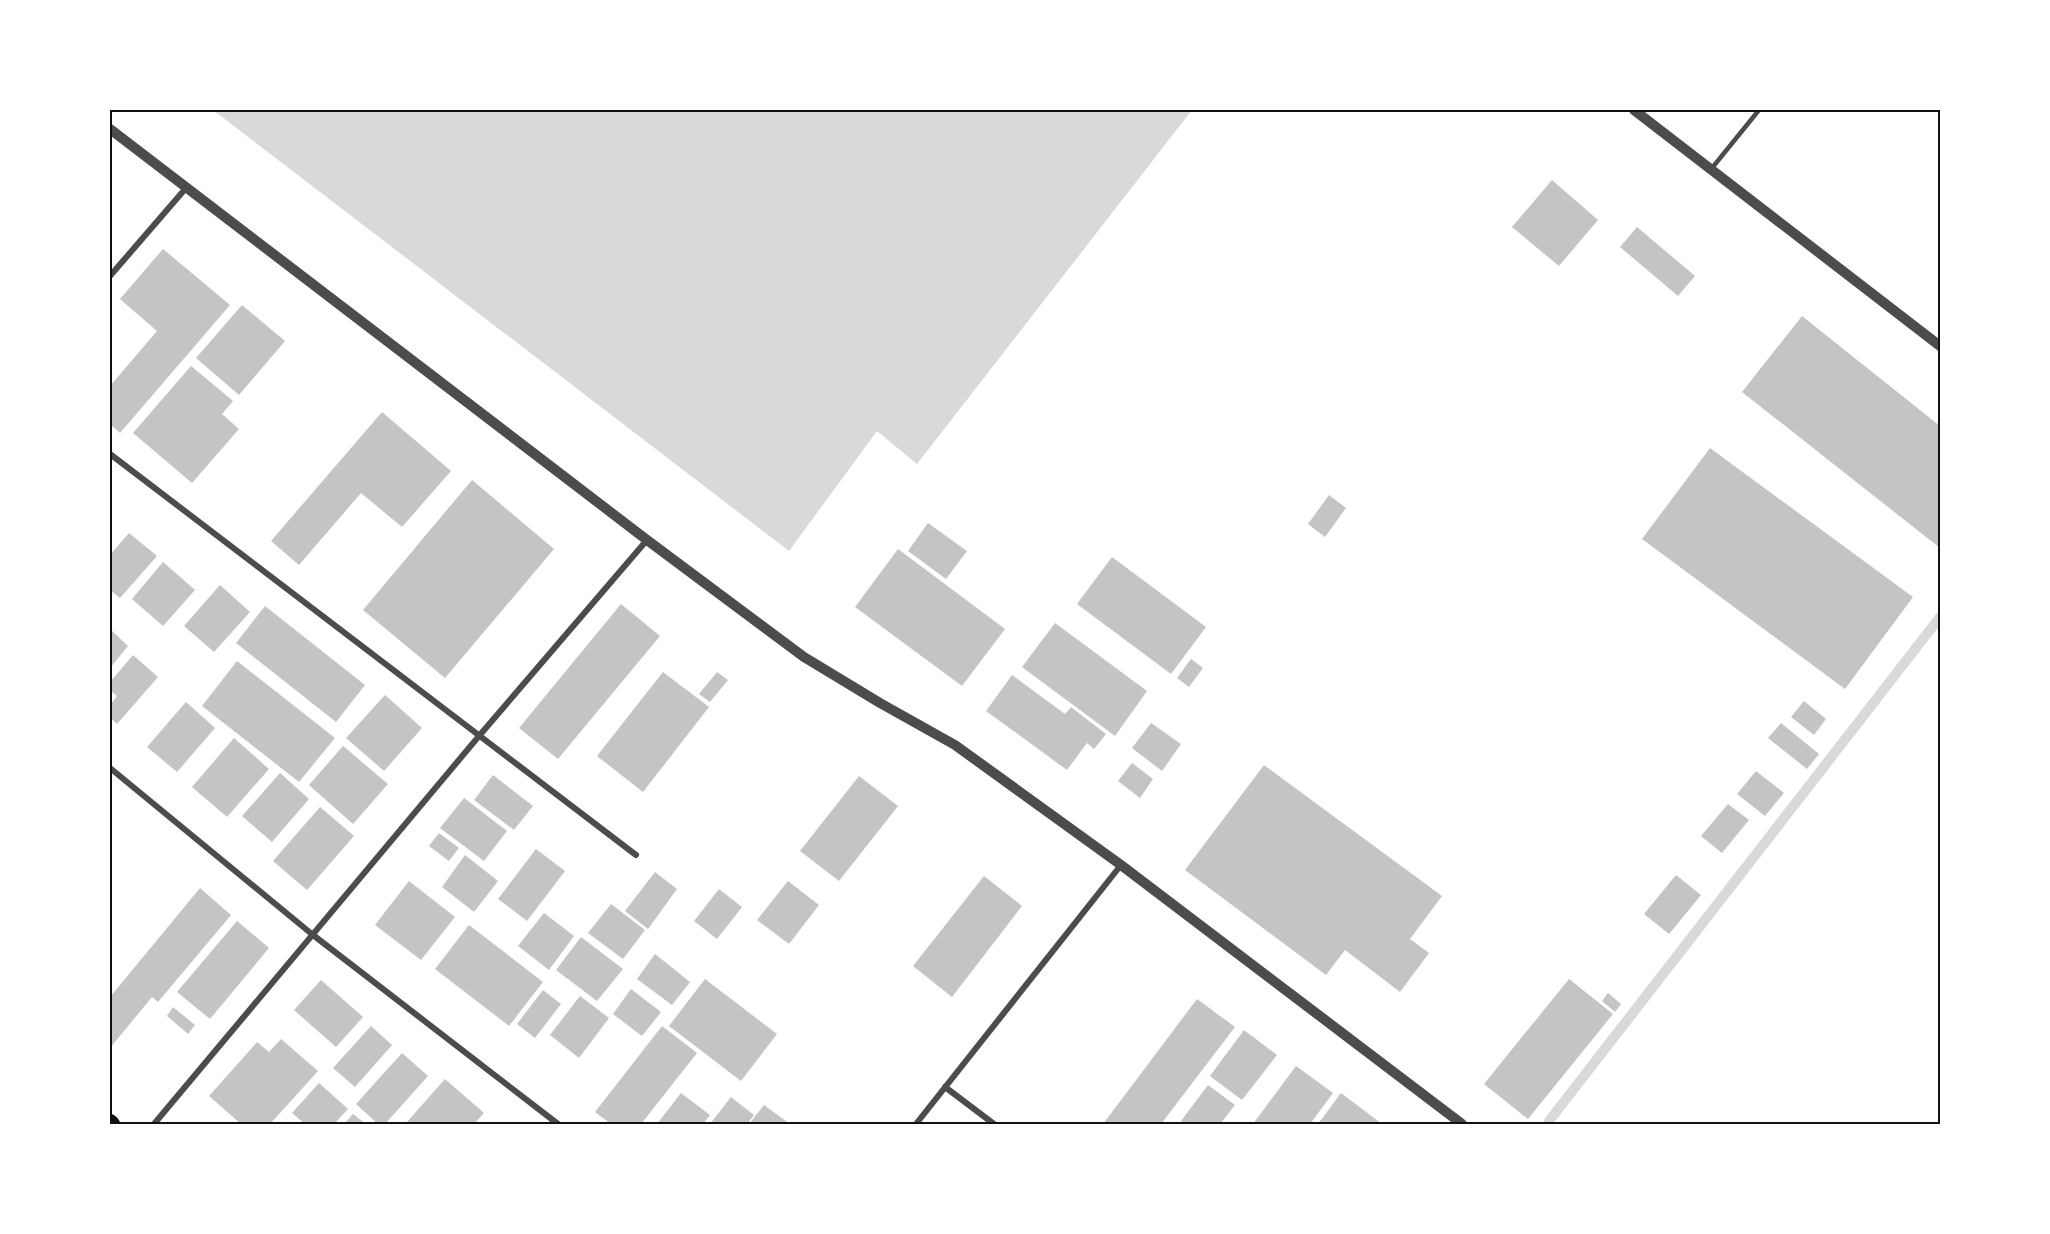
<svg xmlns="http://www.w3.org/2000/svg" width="2050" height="1234" font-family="'PT Sans Narrow',sans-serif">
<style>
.water{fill:#d9d9d9}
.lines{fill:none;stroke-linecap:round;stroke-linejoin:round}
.stream{stroke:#d9d9d9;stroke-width:10}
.building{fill:#c4c4c4}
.service{stroke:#4c4c4c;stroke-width:4.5}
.minor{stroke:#4c4c4c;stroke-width:6}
.tertiary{stroke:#4c4c4c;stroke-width:10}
.trunk{stroke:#111;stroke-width:16}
.neatline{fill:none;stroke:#111;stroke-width:2}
</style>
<rect width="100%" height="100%" fill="#fff"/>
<!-- water -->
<path class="water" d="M213,110h979l-275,354 -40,-33 -88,120z"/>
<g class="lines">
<!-- stream -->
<path class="stream" d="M1549,1121l391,-504"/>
</g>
<!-- building -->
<g class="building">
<path d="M1552,180l46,40 -39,46 -47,-39z"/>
<path d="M1637,227l58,49 -17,20 -58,-49z"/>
<path d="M163,249l67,56 -110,128 -10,-9v-38l47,-55 -37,-32z"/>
<path d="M242,305l43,36 -46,54 -43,-37z"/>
<path d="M1802,316l138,110v122l-198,-156z"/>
<path d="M191,366l42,35 -11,13 17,15 -47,54 -59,-50z"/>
<path d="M382,412l69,59 -49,56 -41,-34 -62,72 -28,-24z"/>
<path d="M1710,448l203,149 -68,92 -203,-150z"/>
<path d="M472,480l82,69 -109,129 -82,-68z"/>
<path d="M1329,495l17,13 -21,29 -17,-13z"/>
<path d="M928,523l39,28 -21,28 -38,-28z"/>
<path d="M129,533l28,23 -37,42 -10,-8v-35z"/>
<path d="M898,549l107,80 -43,57 -107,-79z"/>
<path d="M1112,557l94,70 -35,47 -94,-70z"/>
<path d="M163,562l32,28 -32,36 -31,-27z"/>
<path d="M220,585l30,27 -36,40 -30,-26z"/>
<path d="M621,604l39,32 -102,123 -39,-31z"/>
<path d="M265,606l100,79 -29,37 -100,-79z"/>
<path d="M1055,623l92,68 -32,45 -93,-69z"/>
<path d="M110,629l18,17 -18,22z"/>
<path d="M133,655l25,22 -41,47 -7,-7v-12l7,-9 -7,-6v-8z"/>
<path d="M1191,659l12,9 -14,19 -12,-9z"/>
<path d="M237,661l98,77 -36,44 -97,-76z"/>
<path d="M663,672l46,35 -66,85 -46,-36z"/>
<path d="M717,672l11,8 -18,22 -11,-8z"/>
<path d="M1012,675l53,39 6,-7 35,27 -12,15 -7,-6 -20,27 -81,-59z"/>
<path d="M385,695l37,33 -38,43 -38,-33z"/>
<path d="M1804,701l22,18 -12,16 -23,-18z"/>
<path d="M186,702l29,26 -38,44 -30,-25z"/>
<path d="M1151,723l30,21 -19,27 -30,-23z"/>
<path d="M1781,723l38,31 -12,15 -39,-31z"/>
<path d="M234,738l35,31 -42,48 -35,-30z"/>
<path d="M343,746l45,38 -35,40 -44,-39z"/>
<path d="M1132,763l21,16 -13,19 -22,-17z"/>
<path d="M1264,765l178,131 -32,43 19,14 -29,39 -55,-42 -19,25 -141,-105z"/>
<path d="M1756,771l28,22 -19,23 -28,-22z"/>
<path d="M280,773l29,26 -37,43 -30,-26z"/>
<path d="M493,775l40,31 -19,24 -40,-30z"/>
<path d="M859,776l39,30 -59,75 -39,-30z"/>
<path d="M464,798l43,33 -23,30 -44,-33z"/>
<path d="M1728,804l21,16 -27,33 -21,-17z"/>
<path d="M320,807l34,29 -47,54 -34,-29z"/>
<path d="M439,833l20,15 -10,13 -20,-15z"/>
<path d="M536,849l29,22 -38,50 -29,-22z"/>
<path d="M465,855l33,26 -24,31 -32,-25z"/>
<path d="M655,872l22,17 -29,40 -23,-18z"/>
<path d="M1676,875l25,20 -32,39 -25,-20z"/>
<path d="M984,876l38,30 -70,91 -39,-31z"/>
<path d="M409,881l46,36 -34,43 -46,-35z"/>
<path d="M788,881l31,24 -30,39 -32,-24z"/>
<path d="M200,888l31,27 -73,87 -6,-5 -42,51v-51z"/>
<path d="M719,889l23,18 -25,32 -23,-18z"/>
<path d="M611,904l34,26 -22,29 -35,-26z"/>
<path d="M544,913l30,23 -25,34 -31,-24z"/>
<path d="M237,921l32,27 -59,71 -33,-27z"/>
<path d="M469,925l74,57 -34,44 -74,-57z"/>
<path d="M581,937l42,32 -26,32 -41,-31z"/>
<path d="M655,954l35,28 -18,23 -35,-26z"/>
<path d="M705,979l72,55 -36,47 -72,-55z"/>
<path d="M1569,979l44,35 -85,105 -44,-35z"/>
<path d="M321,980l42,37 -27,30 -42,-37z"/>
<path d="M631,989l30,23 -19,24 -29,-22z"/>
<path d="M543,990l18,14 -26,34 -18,-14z"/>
<path d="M1608,993l13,11 -6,8 -13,-11z"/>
<path d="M580,996l29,22 -30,40 -29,-23z"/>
<path d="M1197,999l38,28 -74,97h-58z"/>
<path d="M173,1007l22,18 -7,9 -21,-18z"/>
<path d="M371,1026l21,19 -37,42 -22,-19z"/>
<path d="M662,1026l35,27 -56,71h-30l-16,-12z"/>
<path d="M1244,1030l33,25 -35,45 -32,-24z"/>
<path d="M281,1039l37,32 -48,53h-29l-32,-28 48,-54 12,10z"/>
<path d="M402,1053l26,23 -43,48h-7l-22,-20z"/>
<path d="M1296,1066l37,27 -23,31h-57z"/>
<path d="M445,1079l39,34 -10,11h-64l-3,-2z"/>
<path d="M319,1083l29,26 -14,15h-29l-13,-11z"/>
<path d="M1208,1085l27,20 -15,19h-34l-5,-3z"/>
<path d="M681,1093l29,22 -7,9h-46z"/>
<path d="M1341,1093l41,31h-64z"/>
<path d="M731,1097l23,18 -7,9h-37z"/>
<path d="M764,1105l26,19h-41z"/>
<path d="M353,1114l13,10h-22z"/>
</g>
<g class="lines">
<!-- service -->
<path class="service" d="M1712,168l47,-58"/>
<!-- minor -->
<g class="minor">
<path d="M110,276l76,-88"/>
<path d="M110,454l526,401"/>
<path d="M110,768l203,167 245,189"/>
<path d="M945,1087l49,37"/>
<path d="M154,1124l325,-388 168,-196"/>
<path d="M916,1124l205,-259"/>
</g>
<!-- tertiary -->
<g class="tertiary">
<path d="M1634,110l306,236"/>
<path d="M110,129l537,411 157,117 76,46 75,42 166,120 341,259"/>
</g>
<!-- trunk -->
<path class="trunk" d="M110,1122l2,2"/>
</g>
<!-- border -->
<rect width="2050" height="1234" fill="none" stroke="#ffffff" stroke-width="222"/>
<rect x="111" y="111" width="1828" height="1012" class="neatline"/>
</svg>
